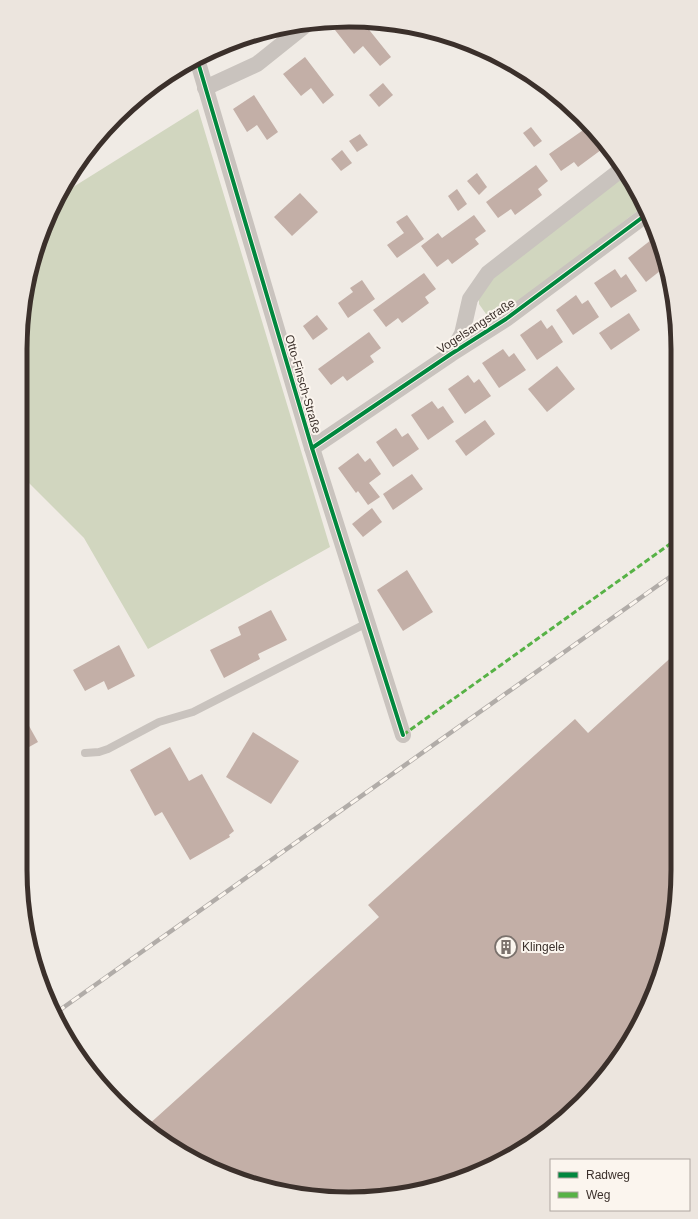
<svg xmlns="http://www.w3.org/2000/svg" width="698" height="1219" font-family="Helvetica,sans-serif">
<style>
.green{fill:#d1d6bf}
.building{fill:#c3afa7}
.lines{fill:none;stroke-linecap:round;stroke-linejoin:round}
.service{stroke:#c9c3be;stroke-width:8}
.minor{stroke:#c9c3be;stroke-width:16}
.rail-casing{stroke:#b1aca8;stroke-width:4.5}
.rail{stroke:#fbf5ee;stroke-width:3;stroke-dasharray:9;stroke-linecap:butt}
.quiet{stroke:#57b246;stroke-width:3;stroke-dasharray:6 3;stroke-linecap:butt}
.cycleway-casing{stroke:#fbf5ee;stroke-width:6}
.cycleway{stroke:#00873e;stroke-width:4}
.labels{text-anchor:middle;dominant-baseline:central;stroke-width:4;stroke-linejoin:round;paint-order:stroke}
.street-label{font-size:12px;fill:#3b302b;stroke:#fbf5ee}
.poi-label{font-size:12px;fill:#3b302b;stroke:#fbf5ee;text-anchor:start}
.rim{fill:none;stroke:#3b302b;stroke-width:5}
</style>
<rect width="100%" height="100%" fill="#f0ebe5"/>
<!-- green -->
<g class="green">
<path d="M198,109l132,438 -182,102 -64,-111 -63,-63v-148l16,-84 25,-49z"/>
<path d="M626,174l8,10 10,22 -137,105 -9,5 -12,-2 -7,-10v-11l22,-23z"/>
</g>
<!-- building -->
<g class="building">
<path d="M347,20l15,1 29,36 -11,9 -17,-20 -9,8 -19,-24z"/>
<path d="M305,57l29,38 -11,9 -12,-16 -10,8 -18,-22z"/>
<path d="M383,83l10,12 -14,12 -10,-12z"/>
<path d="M254,95l24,37 -11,8 -10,-15 -10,7 -14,-23z"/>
<path d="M589,126l16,21 -27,20 -4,-5 -13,9 -12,-17z"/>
<path d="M531,127l11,14 -8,6 -11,-14z"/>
<path d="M360,134l8,11 -11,7 -8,-11z"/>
<path d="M342,150l10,13 -11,8 -10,-12z"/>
<path d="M536,165l12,16 -10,8 4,6 -27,20 -4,-6 -13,9 -12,-16z"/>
<path d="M477,173l10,14 -8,8 -12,-14z"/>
<path d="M457,189l10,15 -9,7 -10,-15z"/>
<path d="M300,193l18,19 -26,24 -18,-19z"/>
<path d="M407,215l17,24 -27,19 -10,-13 17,-12 -8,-11z"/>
<path d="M474,215l12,16 -11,8 4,5 -27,20 -4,-5 -11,8 -16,-21 17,-13 4,5z"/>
<path d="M651,240l12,16 2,11 -19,15 -18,-24z"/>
<path d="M615,269l6,9 5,-4 11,17 -26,17 -17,-25z"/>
<path d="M424,273l12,16 -11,8 4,6 -27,20 -4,-5 -12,9 -13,-17z"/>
<path d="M362,280l13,19 -27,19 -10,-15 15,-11 -3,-4z"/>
<path d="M576,295l6,9 6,-4 11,17 -26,18 -17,-25z"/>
<path d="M629,313l11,17 -29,20 -12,-17z"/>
<path d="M317,315l11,14 -15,11 -10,-14z"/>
<path d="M541,320l6,9 5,-4 11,17 -26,18 -17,-25z"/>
<path d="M369,332l12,16 -11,8 4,6 -27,19 -4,-5 -12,9 -13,-16z"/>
<path d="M503,349l6,8 5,-4 12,17 -27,18 -17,-25z"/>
<path d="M557,366l18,23 -28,23 -19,-23z"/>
<path d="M468,375l6,8 5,-4 12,17 -26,18 -17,-25z"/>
<path d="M432,401l6,8 5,-3 11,16 -26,18 -17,-25z"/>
<path d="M485,420l10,14 -29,22 -11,-15z"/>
<path d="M396,428l6,9 6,-4 11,16 -26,18 -17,-25z"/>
<path d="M358,453l7,9 5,-4 11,16 -12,9 11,14 -12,8 -10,-14 -2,2 -18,-25z"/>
<path d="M412,474l11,15 -30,21 -10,-16z"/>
<path d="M372,508l10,14 -19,15 -11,-13z"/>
<path d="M407,570l26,42 -30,19 -26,-41z"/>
<path d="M271,610l16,30 -29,14 2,5 -36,19 -14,-28 31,-15 -3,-8z"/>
<path d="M119,645l16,31 -27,14 -4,-9 -19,10 -12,-21z"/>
<path d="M677,652v240l-17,84 -37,77 -74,78 -94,50 -106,18 -85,-11 -98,-45 -19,-17 232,-209 -11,-12 207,-186 13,14z"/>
<path d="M24,717l14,25 -18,10v-33z"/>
<path d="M253,732l46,29 -28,43 -45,-27z"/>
<path d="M170,747l19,34 13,-7 32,57 -5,4 1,2 -40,23 -28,-48 -7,4 -25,-46z"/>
</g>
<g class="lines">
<!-- service -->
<path class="service" d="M85,753l14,-1 9,-3 51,-27 34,-10 174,-89"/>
<!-- minor -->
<g class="minor">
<path d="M197,59l115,389 91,287"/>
<path d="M205,88l52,-24 50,-40"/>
<path d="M452,352l10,-18 8,-35 18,-26 134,-104"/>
<path d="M312,448l139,-94 55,-35 141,-105"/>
</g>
<!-- rail casing -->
<g class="rail-casing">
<path id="rail" d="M57,1012l620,-440"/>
</g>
<!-- rail -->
<use href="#rail" class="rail"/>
<!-- quiet -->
<path class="quiet" d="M403,735l274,-196"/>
<!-- cycleway casing -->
<g class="cycleway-casing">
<g id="cycleway">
<path d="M197,59l115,389 91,287"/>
<path d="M312,448l139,-94 55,-35 141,-105"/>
</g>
</g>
<!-- cycleway -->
<use href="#cycleway" class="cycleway"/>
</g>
<!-- icons -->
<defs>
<g id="building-ring" transform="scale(1.15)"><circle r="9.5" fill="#fbf5ee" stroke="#7a716c" stroke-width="1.5"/><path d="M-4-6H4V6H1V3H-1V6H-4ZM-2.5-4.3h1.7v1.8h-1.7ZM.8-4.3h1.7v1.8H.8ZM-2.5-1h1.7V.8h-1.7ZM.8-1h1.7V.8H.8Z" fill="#7a716c"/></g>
</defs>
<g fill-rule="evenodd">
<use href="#building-ring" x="506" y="947"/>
</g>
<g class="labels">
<!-- street labels -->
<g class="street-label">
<text transform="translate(476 326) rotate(-33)">Vogelsangstraße</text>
<text transform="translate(303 384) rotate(74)">Otto-Finsch-Straße</text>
</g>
<!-- poi labels -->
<g class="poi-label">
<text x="522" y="947">Klingele</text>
</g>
</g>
<!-- crop -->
<path d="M0 0H698V1219H0ZM349 27H349A322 322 0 0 1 671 349V870A322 322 0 0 1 349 1192H349A322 322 0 0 1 27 870V349A322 322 0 0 1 349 27Z" fill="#ece5de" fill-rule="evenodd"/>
<path class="rim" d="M349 27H349A322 322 0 0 1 671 349V870A322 322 0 0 1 349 1192H349A322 322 0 0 1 27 870V349A322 322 0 0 1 349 27Z"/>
<!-- legend -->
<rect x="550" y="1159" width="140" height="52" fill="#fbf5ee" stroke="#aea6a0"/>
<rect x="558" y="1172" width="20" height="6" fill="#00873e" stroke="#aea6a0"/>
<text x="586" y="1179" font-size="12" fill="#3b302b">Radweg</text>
<rect x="558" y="1192" width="20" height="6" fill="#57b246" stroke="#aea6a0"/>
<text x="586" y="1199" font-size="12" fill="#3b302b">Weg</text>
</svg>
